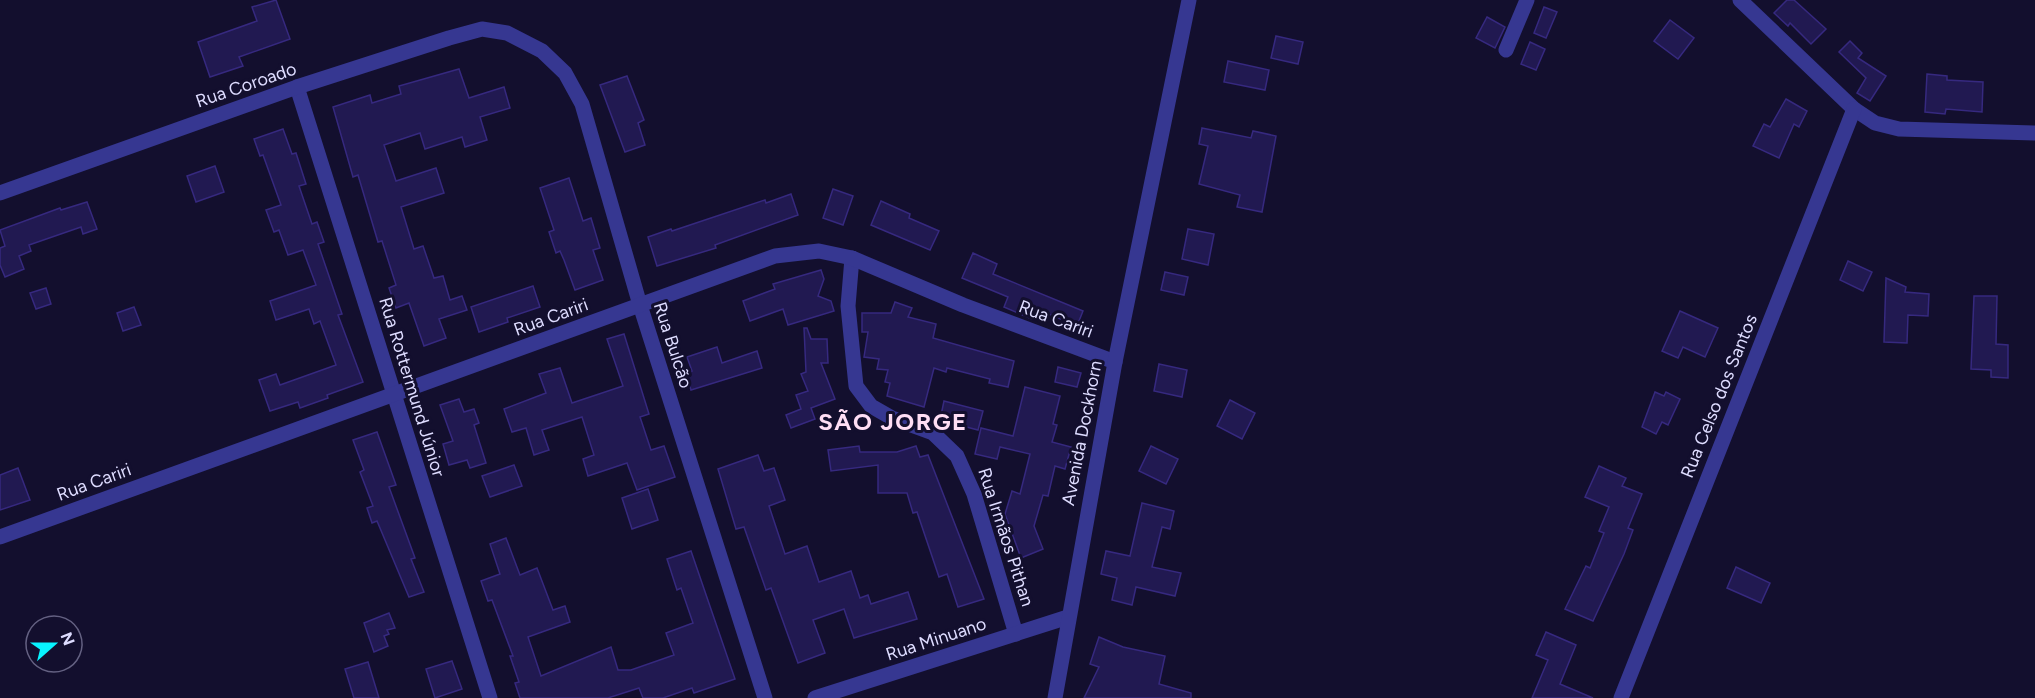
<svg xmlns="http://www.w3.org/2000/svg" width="2035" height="698" font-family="Figtree,sans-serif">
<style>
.building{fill:#211951;stroke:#36297f;stroke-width:1.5}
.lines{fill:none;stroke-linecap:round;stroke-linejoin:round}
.minor{stroke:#363791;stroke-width:15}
.labels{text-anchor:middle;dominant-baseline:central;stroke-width:6;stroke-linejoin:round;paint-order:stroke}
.street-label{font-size:18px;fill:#dedcff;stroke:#130f2e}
.district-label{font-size:24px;font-weight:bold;letter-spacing:1.5px;fill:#ffdef5;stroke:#130f2e}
</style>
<rect width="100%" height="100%" fill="#130f2e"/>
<!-- building -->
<g class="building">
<path d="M276,0l14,39 -51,18 4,9 -33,11 -12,-35 59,-21 -5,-14z"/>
<path d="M1787,0h7l32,29 -15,15 -21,-21 -2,3 -14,-13z"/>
<path d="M1544,7l13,5 -11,26 -12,-5z"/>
<path d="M1487,17l18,10 -10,21 -19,-10z"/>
<path d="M1670,20l24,18 -16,21 -24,-18z"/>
<path d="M1276,36l27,6 -5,22 -27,-6z"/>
<path d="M1850,41l12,12 -4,5 28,18 -16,25 -13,-8 9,-15 -27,-26z"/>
<path d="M1530,42l15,7 -9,21 -15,-6z"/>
<path d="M1228,61l41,9 -4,20 -41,-8z"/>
<path d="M459,69l10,29 35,-11 6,21 -30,9 7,23 -22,7 -3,-10 -37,12 -5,-16 -36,12 12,36 40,-13 8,25 -43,14 13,42 9,-3 11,32 9,-2 7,24 12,-4 5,14 -28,9 7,19 -22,8 -15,-43 -13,5 -7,-20 7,-3 -14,-44 -4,1 -20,-67 -5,2 -20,-70 37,-12 2,8 29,-9 -2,-8z"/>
<path d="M1927,74l20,2v4l36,2 -1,30 -36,-3 -1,5 -20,-2z"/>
<path d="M627,76l17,44 -6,3 7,22 -20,7 -25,-67z"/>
<path d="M1786,99l21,12 -8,16 -5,-3 -15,34 -26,-12 11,-22 6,3z"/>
<path d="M1202,128l49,10 2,-7 23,5 -14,76 -25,-5 3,-12 -41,-11 9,-38 -9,-2z"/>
<path d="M283,129l9,25 4,-1 10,31 -7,2 13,38 5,-2 7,20 -6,2 24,70 -4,1 25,67 -36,13 1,3 -28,10 -2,-6 -28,9 -11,-31 17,-6 4,11 56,-20 -16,-44 -6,3 -5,-15 -33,11 -6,-19 46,-16 -13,-35 -15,5 -9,-25 -5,2 -8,-22 15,-5 -18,-50 -3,1 -6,-17z"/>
<path d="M215,166l9,26 -28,10 -9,-26z"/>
<path d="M569,178l14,43 8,-3 9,30 -7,2 10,30 -28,10 -11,-30 -4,-9 -4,2 -7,-21 5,-2 -14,-42z"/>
<path d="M833,189l20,7 -10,29 -20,-7z"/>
<path d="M791,194l7,21 -83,30 1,3 -59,18 -9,-29 23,-8 1,2 93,-31 1,3z"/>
<path d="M881,201l29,13 -1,4 30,13 -9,19 -59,-25z"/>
<path d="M87,202l10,27 -14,5 -2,-7 -52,18 2,6 -12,5 5,13 -19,8 -5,-12v-17l5,-2 -5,-16 60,-22 1,2z"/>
<path d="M1188,229l26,5 -6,31 -26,-6z"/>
<path d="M973,253l24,11 -4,10 90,37 -6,15 -40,-17 -5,10 -28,-12 4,-10 -46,-19z"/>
<path d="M1848,261l24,11 -9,19 -23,-11z"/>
<path d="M821,270l3,9 -6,17 13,5 3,10 -46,14 -5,-16 -33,12 -7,-20 32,-12 -2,-5z"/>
<path d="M1165,272l23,5 -4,18 -23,-5z"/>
<path d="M1886,278l20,9 -1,5 24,2 -1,22 -20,-1 -1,28 -23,-1z"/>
<path d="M533,286l7,21 -33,11 1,4 -29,10 -8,-25z"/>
<path d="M46,288l5,16 -15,5 -6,-16z"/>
<path d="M1974,296h23l-1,48 12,1v33l-17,-1v-7l-20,-1z"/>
<path d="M895,302l17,6 -4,9 28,7 -3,14 81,23 -6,26 -19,-4 1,-4 -43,-11 -1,4 -12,-4 -10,39 -37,-11 3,-13 -5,-1 3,-12 -11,-1 2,-10 -15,-2 4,-25h-6v-19h29z"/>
<path d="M134,307l7,18 -18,6 -6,-18z"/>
<path d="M1680,311l38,17 -13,29 -22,-10 -5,11 -16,-7z"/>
<path d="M804,328h3l4,11h16l1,24h-7l14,36 -24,9 4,11 -24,9 -5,-13 15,-6 -5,-14 12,-4 -7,-17 5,-2z"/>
<path d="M624,334l25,80 -9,3 11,33 13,-4 11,31 -38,13 -10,-27 -39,13 -5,-17 11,-4 -12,-38 -40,13 7,20 -15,5 -8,-27 -14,4 -8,-23 42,-16 -7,-19 21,-6 12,35 51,-17 -16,-47z"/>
<path d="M717,347l5,16 35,-12 5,17 -71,22 -5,-17 6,-2 -5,-14z"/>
<path d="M1159,364l28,6 -5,27 -28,-6z"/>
<path d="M1058,367l23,6 -4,14 -22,-5z"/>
<path d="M1025,387l35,9 -7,28 4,1 -5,17 19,5 -6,22 -10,-3 -7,30 -5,-1 -9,31 9,23 -22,9 -16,-44 7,-23 8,3 10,-40 -30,-7 -3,12 -22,-5 6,-26 32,8z"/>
<path d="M1655,392l9,4 2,-4 14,7 -12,26 -6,-3 -6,12 -14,-7z"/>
<path d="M459,399l5,13 10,-3 5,14 -5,2 12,38 -16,5 -3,-8 -18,5 -6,-21 10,-3 -13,-36z"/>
<path d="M1230,400l25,13 -13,26 -25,-13z"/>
<path d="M944,401l39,10 -5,19 -38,-10z"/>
<path d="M377,432l19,53 -7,2 26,71 -4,1 13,33 -15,5 -32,-76 -5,2 -5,-15 6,-2 -13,-34 4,-2 -11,-30z"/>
<path d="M859,446l1,6h37l19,-6 4,11 8,-2 56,144 -26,8 -11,-33 -8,3 -22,-65 -4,1 -6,-20h-29v-28l-47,6 -3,-21z"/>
<path d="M1151,446l27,13 -12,25 -27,-13z"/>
<path d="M758,455l6,16 10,-3 11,32 -16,6 16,48 22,-8 12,36 32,-11 9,27 8,-3 3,9 37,-12 9,27 -63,19 -10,-29 -31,11 12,33 -27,10 -27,-75 -5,2 -22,-63 -8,2 -18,-60z"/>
<path d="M514,465l8,21 -32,11 -8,-21z"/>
<path d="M1599,466l27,12 -4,8 20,8 -14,34 5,2 -9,24 -31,67 -28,-12 21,-43 4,2 14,-35 -5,-2 10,-24 -24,-10z"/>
<path d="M18,468l12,32 -30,10v-35z"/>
<path d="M648,489l10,31 -26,9 -10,-31z"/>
<path d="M1142,503l32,8 -4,18 -8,-2 -10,40 29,6 -6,23 -39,-9 -4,18 -20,-5 5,-22 -16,-4 5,-23 24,5z"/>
<path d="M506,538l14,37 17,-7 16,42 12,-4 5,16 -42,15 13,39 70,-29 7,23h13l43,-15 -8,-22 27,-10 -12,-35 -4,2 -10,-31 24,-8 44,128 -41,14 -2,-5 -29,10h-20l-4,-10 -31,10h-88l-5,-15 4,-1 -9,-26h3l-21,-56 -4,1 -7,-20 19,-7 -10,-30z"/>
<path d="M1736,567l34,16 -9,20 -34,-15z"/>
<path d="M389,613l6,15 -8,2 2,4 -5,2 4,10 -14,6 -10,-29z"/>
<path d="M1546,632l30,13 -16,39 33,14h-61l16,-38 -12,-5z"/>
<path d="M1099,637l24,10 42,9 -6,28 32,9v5h-107l15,-31 -9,-3z"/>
<path d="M452,661l10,28 -27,9 -9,-29z"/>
<path d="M368,662l11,36h-25l-9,-29z"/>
</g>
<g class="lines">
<!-- minor -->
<g class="minor">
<path d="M1740,0l114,109 21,14 24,6 136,4"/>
<path d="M1506,50l21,-50"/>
<path d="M297,87l193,611"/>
<path d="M0,193l297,-106 152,-49 33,-9 25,4 35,18 23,22 17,31 58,201 125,393"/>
<path d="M852,258l-4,48 8,80 15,20 21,12 41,15 24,23 17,38 42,140"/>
<path d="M0,537l775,-281 44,-5 33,7 111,47 152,57"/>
<path d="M815,698l253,-81"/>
<path d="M1055,698l60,-336 74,-362"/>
<path d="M1621,698l233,-589"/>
</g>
</g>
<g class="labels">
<!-- street labels -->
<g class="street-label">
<text transform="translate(246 85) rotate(-19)">Rua Coroado</text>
<text transform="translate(551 317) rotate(-20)">Rua Cariri</text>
<text transform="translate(1056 319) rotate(20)">Rua Cariri</text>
<text transform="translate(673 345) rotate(72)">Rua Bulcão</text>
<text transform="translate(412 387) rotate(73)">Rua Rottermund Júnior</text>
<text transform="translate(1719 396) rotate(-68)">Rua Celso dos Santos</text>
<text transform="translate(1082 433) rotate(-79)">Avenida Dockhorn</text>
<text transform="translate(94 482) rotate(-20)">Rua Cariri</text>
<text transform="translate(1006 537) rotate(72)">Rua Irmãos Pithan</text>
<text transform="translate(936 639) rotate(-18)">Rua Minuano</text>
</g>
<!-- district labels -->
<g class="district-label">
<text x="893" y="421">SÃO JORGE</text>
</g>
</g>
<!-- north arrow -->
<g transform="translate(54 644) rotate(69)"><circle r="28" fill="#130f2e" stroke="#646182" stroke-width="1.5"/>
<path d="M0-4.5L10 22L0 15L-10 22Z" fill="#08f3ff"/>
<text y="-9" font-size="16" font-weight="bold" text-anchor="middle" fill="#dedcff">N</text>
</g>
</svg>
